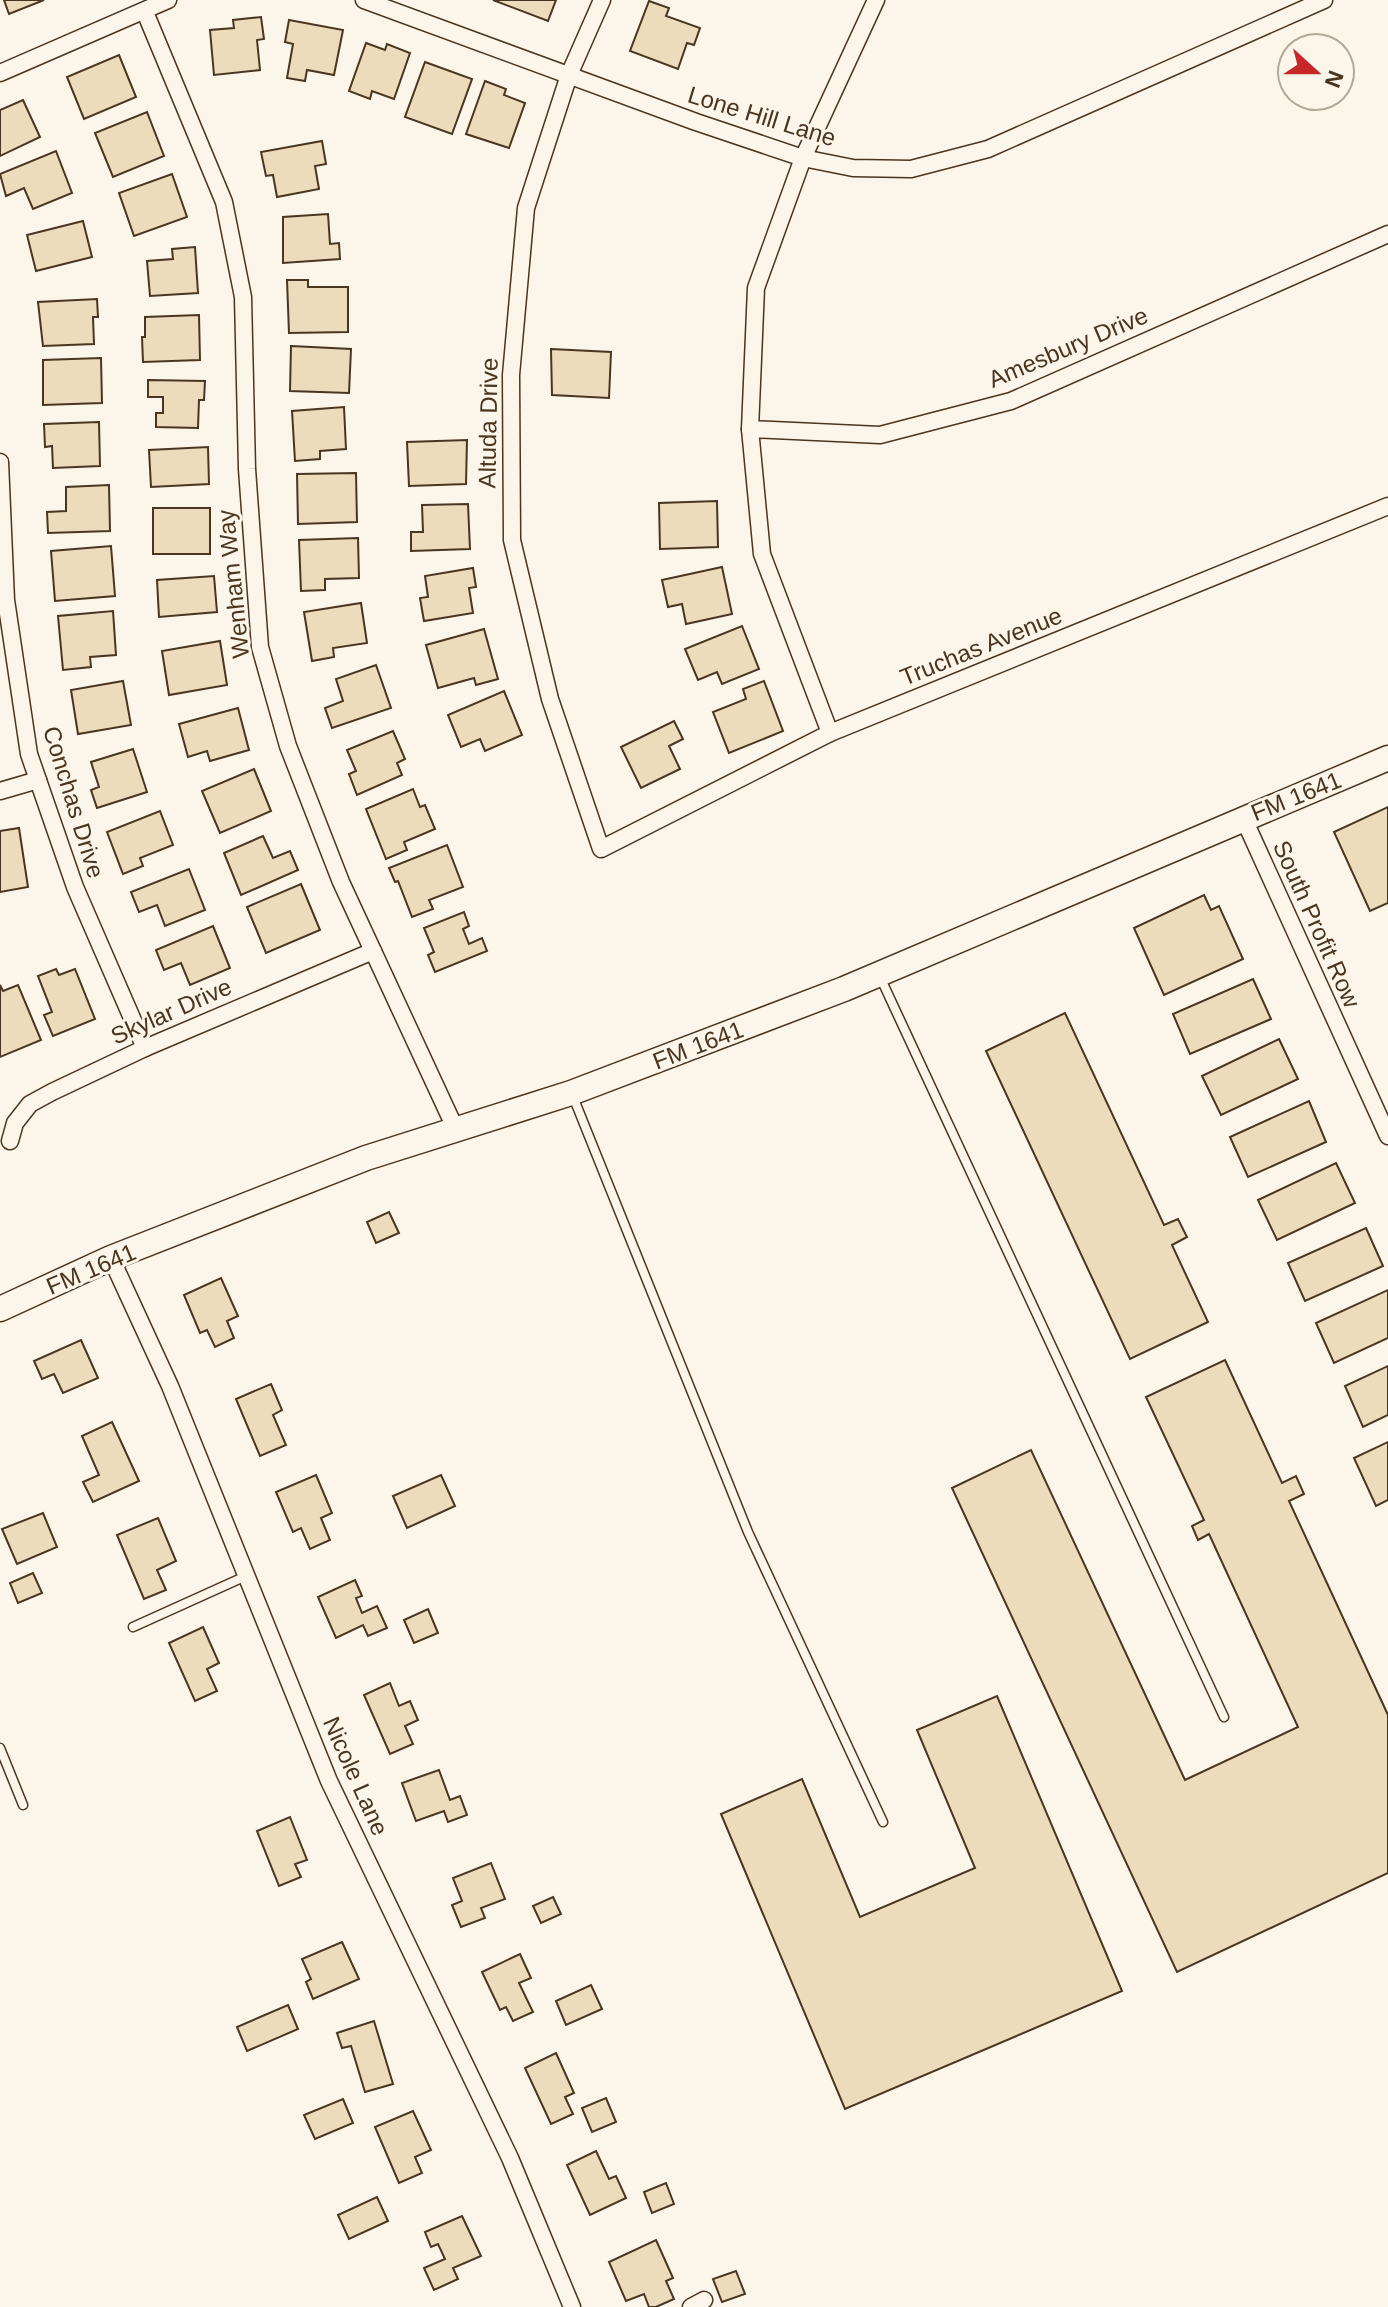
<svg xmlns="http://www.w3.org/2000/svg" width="1388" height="2307" font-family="Arial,sans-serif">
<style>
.building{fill:#ecdcbc;stroke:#4a3520;stroke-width:2}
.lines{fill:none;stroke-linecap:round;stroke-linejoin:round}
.lane-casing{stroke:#4a3520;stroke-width:11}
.street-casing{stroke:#4a3520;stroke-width:19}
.secondary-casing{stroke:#4a3520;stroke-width:27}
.lane{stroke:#fbf6e9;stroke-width:8}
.street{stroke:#fbf6e9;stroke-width:16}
.secondary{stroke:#fbf6e9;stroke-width:24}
.labels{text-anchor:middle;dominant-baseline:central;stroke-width:6;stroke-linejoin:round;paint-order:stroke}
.street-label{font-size:24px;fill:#4a3520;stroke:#fbf6e9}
</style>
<rect width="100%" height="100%" fill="#fbf6e9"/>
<!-- building -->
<g class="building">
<path d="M4,0h40l-35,14z"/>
<path d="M493,0h63l-8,21z"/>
<path d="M649,1l20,7 -3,8 34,12 -6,17 -7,-2 -9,26 -48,-18z"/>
<path d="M261,17l3,22 -7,1 3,30 -46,5 -4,-45 24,-2 -1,-8z"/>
<path d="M289,20l54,10 -9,45 -27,-5 -2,11 -18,-3 6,-34 -8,-2z"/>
<path d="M366,43l19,7 2,-6 23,9 -16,46 -22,-8 -2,8 -21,-8z"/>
<path d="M119,55l17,42 -52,22 -17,-42z"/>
<path d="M425,62l47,17 -20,55 -47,-17z"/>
<path d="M485,81l21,8 -2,6 21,8 -16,45 -43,-14z"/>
<path d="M23,100l17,37 -40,19v-46z"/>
<path d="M147,112l17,44 -51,21 -18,-44z"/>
<path d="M322,141l4,23 -11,2 4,23 -42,8 -4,-22 -7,1 -5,-24z"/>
<path d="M56,151l16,42 -39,16 -9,-21 -18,8 -6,-22z"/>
<path d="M172,174l15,43 -53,19 -15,-43z"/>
<path d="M328,214l2,30 9,-1 1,16 -57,4v-46z"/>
<path d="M83,221l9,36 -56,14 -9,-36z"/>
<path d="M195,247l3,46 -48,3 -3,-35 26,-2 -1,-10z"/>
<path d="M287,280h21v7h40v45l-59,1z"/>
<path d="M97,299l1,18h-5l1,27 -51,2 -5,-44z"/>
<path d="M199,315l1,45 -57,2 -1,-25h3v-20z"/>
<path d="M291,346l60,3 -2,44 -59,-2z"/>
<path d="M551,349l60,3 -2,46 -57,-3z"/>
<path d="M101,358l1,45 -59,2v-45z"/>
<path d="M148,380l57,1 -1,19h-5l-1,28 -42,-1v-14h7v-16h-15z"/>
<path d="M344,407l2,42 -26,2v8l-25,2 -3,-50z"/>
<path d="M99,422l1,44 -47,2 -1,-22 -7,1 -1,-23z"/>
<path d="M467,440l-1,44 -57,2 -2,-44z"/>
<path d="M208,447l1,37 -58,3 -2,-37z"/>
<path d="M356,473l1,49 -59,2 -1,-50z"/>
<path d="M109,485l1,46 -62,2 -1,-21 19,-1v-24z"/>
<path d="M717,501l1,46 -58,2 -1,-46z"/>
<path d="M468,504l2,45 -59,2v-19h12l-1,-27z"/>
<rect x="153" y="508" width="57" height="46"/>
<path d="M358,538l1,40 -34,1v11l-24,1 -2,-51z"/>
<path d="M111,546l4,50 -60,5 -4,-50z"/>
<path d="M722,567l10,47 -46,10 -4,-20 -14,3 -6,-27z"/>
<path d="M473,568l3,19 -7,1 4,25 -49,8 -4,-23 8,-1 -3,-21z"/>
<path d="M214,576l3,36 -58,5 -2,-37z"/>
<path d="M361,603l6,40 -34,5 1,9 -22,4 -8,-49z"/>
<path d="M113,611l3,44 -26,2 1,10 -28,3 -5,-54z"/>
<path d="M742,626l17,43 -37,15 -5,-12 -19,8 -13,-31z"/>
<path d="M484,629l14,50 -22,6 -2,-7 -36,10 -12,-43z"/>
<path d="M220,641l7,44 -58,10 -7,-44z"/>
<path d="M376,665l15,43 -59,20 -7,-20 18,-7 -7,-22z"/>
<path d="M123,681l8,44 -53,9 -7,-44z"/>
<path d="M764,681l19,50 -54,22 -16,-41 33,-13 -3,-10z"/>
<path d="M504,691l18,44 -37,16 -5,-12 -19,8 -13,-32z"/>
<path d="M238,708l11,42 -39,11 -3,-10 -19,6 -9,-33z"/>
<path d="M674,721l9,18 -14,7 11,23 -39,19 -20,-41z"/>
<path d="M393,731l12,28 -8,4 5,12 -45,20 -8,-21 7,-3 -9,-21z"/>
<path d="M133,749l14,43 -50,16 -6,-18 8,-3 -8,-25z"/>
<path d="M254,769l17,42 -51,22 -18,-42z"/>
<path d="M413,789l7,18 5,-2 10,24 -31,13 3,8 -21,9 -20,-50z"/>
<path d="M1388,807v96l-18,8 -36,-79z"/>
<path d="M160,811l13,34 -33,13 3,8 -20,8 -16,-42z"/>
<path d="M19,828l9,59 -28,5v-61z"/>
<path d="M263,836l10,22 17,-7 8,19 -57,25 -17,-42z"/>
<path d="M447,845l16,42 -34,13 4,9 -21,8 -14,-36 -3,1 -6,-14z"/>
<path d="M189,869l16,41 -40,16 -8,-21 -18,7 -8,-20z"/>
<path d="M301,884l19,46 -54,23 -19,-46z"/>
<path d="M1204,895l7,15 8,-4 24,53 -79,36 -30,-67z"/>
<path d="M464,912l5,14 -6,3 6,15 13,-6 5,13 -52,21 -7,-17 6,-3 -10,-24z"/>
<path d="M213,926l17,42 -40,17 -9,-22 -17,7 -8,-20z"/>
<path d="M56,969l3,6 16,-6 20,50 -42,17 -9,-21 8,-3 -14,-36z"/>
<path d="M1253,979l18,40 -81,35 -17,-40z"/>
<path d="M0,985l3,6 15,-6 23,55 -41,17z"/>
<path d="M1065,1013l99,212 14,-6 9,18 -15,8 36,77 -78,37 -144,-308z"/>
<path d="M1279,1039l19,40 -77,36 -19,-39z"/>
<path d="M1309,1101l17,41 -78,35 -18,-40z"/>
<path d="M1336,1163l19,40 -78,37 -19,-40z"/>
<path d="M389,1212l10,21 -23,10 -9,-21z"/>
<path d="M1366,1228l17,38 -78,35 -17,-38z"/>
<path d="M221,1278l17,38 -11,5 7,17 -19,9 -8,-17 -7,3 -16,-38z"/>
<path d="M1388,1290v48l-54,25 -18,-40z"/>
<path d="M81,1340l17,38 -35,15 -9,-19 -12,5 -8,-18z"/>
<path d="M1225,1360l57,123 14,-7 8,18 -15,7 99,214v158l-211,99 -225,-484 79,-38 154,330 113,-53 -89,-193 -11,6 -6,-14 12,-6 -58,-123z"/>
<path d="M1388,1366v49l-25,12 -18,-41z"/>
<path d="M271,1384l11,26 -9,5 13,30 -26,11 -24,-57z"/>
<path d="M112,1422l27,59 -46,21 -10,-20 16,-7 -17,-39z"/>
<path d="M1388,1442v58l-12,6 -22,-48z"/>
<path d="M316,1475l16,38 -11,5 9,22 -20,9 -9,-21 -8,4 -17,-40z"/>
<path d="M441,1475l14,31 -48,22 -14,-32z"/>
<path d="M43,1513l14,34 -40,17 -15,-35z"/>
<path d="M158,1518l18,43 -19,9 9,20 -22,9 -27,-64z"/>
<path d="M33,1573l9,20 -24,10 -8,-20z"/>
<path d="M355,1580l7,16 -6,2 6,15 15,-7 10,22 -19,8 -5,-11 -27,13 -18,-41z"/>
<path d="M428,1609l10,24 -24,10 -10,-23z"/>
<path d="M203,1627l16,36 -12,6 10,22 -22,10 -26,-58z"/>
<path d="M390,1683l9,23 11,-5 8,19 -13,6 8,18 -23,10 -26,-59z"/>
<path d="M997,1696l125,295 -277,118 -124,-295 81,-35 58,138 115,-49 -58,-138z"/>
<path d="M439,1770l11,30 10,-4 7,19 -19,7 -4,-11 -28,10 -14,-38z"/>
<path d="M290,1817l17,43 -12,4 6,13 -22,9 -22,-55z"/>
<path d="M491,1863l14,36 -24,9 4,10 -24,9 -9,-22 10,-4 -9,-23z"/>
<path d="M553,1897l8,17 -20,9 -8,-17z"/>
<path d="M342,1942l17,37 -46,20 -7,-17 5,-3 -9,-20z"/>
<path d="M520,1954l11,24 -12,5 14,29 -20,9 -7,-14 -6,3 -18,-38z"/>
<path d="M591,1985l11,24 -36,16 -10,-24z"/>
<path d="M288,2005l10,24 -51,22 -10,-24z"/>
<path d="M374,2021l19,63 -28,8 -14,-46 -9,2 -5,-15z"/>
<path d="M556,2053l18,40 -9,4 8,17 -22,10 -26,-56z"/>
<path d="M606,2098l10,24 -24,10 -10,-24z"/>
<path d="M343,2099l10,24 -38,16 -11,-24z"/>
<path d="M413,2111l18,39 -16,7 7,16 -23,10 -24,-56z"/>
<path d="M596,2151l13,28 7,-3 10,22 -36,17 -23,-50z"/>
<path d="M666,2183l8,21 -22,9 -8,-21z"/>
<path d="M377,2197l11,24 -39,18 -11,-24z"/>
<path d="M462,2216l19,40 -28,12 5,11 -24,11 -10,-22 21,-9 -7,-15 -7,3 -6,-15z"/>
<path d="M656,2240l17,38 -7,3 8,18 -18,8h-7l-5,-13 -18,7 -17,-39z"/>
<path d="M736,2271l9,23 -23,8 -9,-23z"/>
</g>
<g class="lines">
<!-- lane casing -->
<g class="lane-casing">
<g id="lane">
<path d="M881,979l343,738"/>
<path d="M572,1094l176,438 135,290"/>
<path d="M133,1627l113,-51"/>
<path d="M0,1748l23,57"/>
</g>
</g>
<!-- street casing -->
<g class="street-casing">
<g id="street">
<path d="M364,0l332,122 107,36 50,10 58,1 77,-20 336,-149"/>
<path d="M602,0l-33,75 -43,133 -15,167 1,165 38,159 51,150 229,-116 558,-227"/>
<path d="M145,12l79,190 19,95 4,172 13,178 28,99 53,136 115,248"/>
<path d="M0,73l168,-73"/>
<path d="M750,429l130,6 131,-34 377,-167"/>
<path d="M0,462l6,138 23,154 46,133 70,161"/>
<path d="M830,733l-68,-179 -12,-125 6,-141 47,-130 73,-158"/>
<path d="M0,791l38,-11"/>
<path d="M1243,817l145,319"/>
<path d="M10,1141l5,-18 15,-19 22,-12 93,-44 228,-97"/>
<path d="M111,1258l59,128 159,395 181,377 62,149"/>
<path d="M691,2307l13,-7"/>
</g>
</g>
<!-- secondary casing -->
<g class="secondary-casing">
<path id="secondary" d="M0,1309l111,-51 255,-100 205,-65 273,-104 544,-231"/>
</g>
<!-- lane -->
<use href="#lane" class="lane"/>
<!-- street -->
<use href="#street" class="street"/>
<!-- secondary -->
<use href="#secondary" class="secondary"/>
</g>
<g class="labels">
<!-- street labels -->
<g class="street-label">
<text transform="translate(762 116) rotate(17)">Lone Hill Lane</text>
<text transform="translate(1068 347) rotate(-23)">Amesbury Drive</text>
<text transform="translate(488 423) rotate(-89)">Altuda Drive</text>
<text transform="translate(233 584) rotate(-96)">Wenham Way</text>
<text transform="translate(981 646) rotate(-22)">Truchas Avenue</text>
<text transform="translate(1296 796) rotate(-22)">FM 1641</text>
<text transform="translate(74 802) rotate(73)">Conchas Drive</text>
<text transform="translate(1317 924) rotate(66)">South Profit Row</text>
<text transform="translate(171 1011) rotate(-24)">Skylar Drive</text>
<text transform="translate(698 1045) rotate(-21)">FM 1641</text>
<text transform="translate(91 1269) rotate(-23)">FM 1641</text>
<text transform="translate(356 1776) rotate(66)">Nicole Lane</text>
</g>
</g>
<!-- north arrow -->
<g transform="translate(1316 72) rotate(111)"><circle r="38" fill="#fbf6e9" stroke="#b4a999" stroke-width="2"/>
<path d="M0-6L14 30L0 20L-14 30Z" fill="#c62828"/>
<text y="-12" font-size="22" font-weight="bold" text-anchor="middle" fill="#4a3520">N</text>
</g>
</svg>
